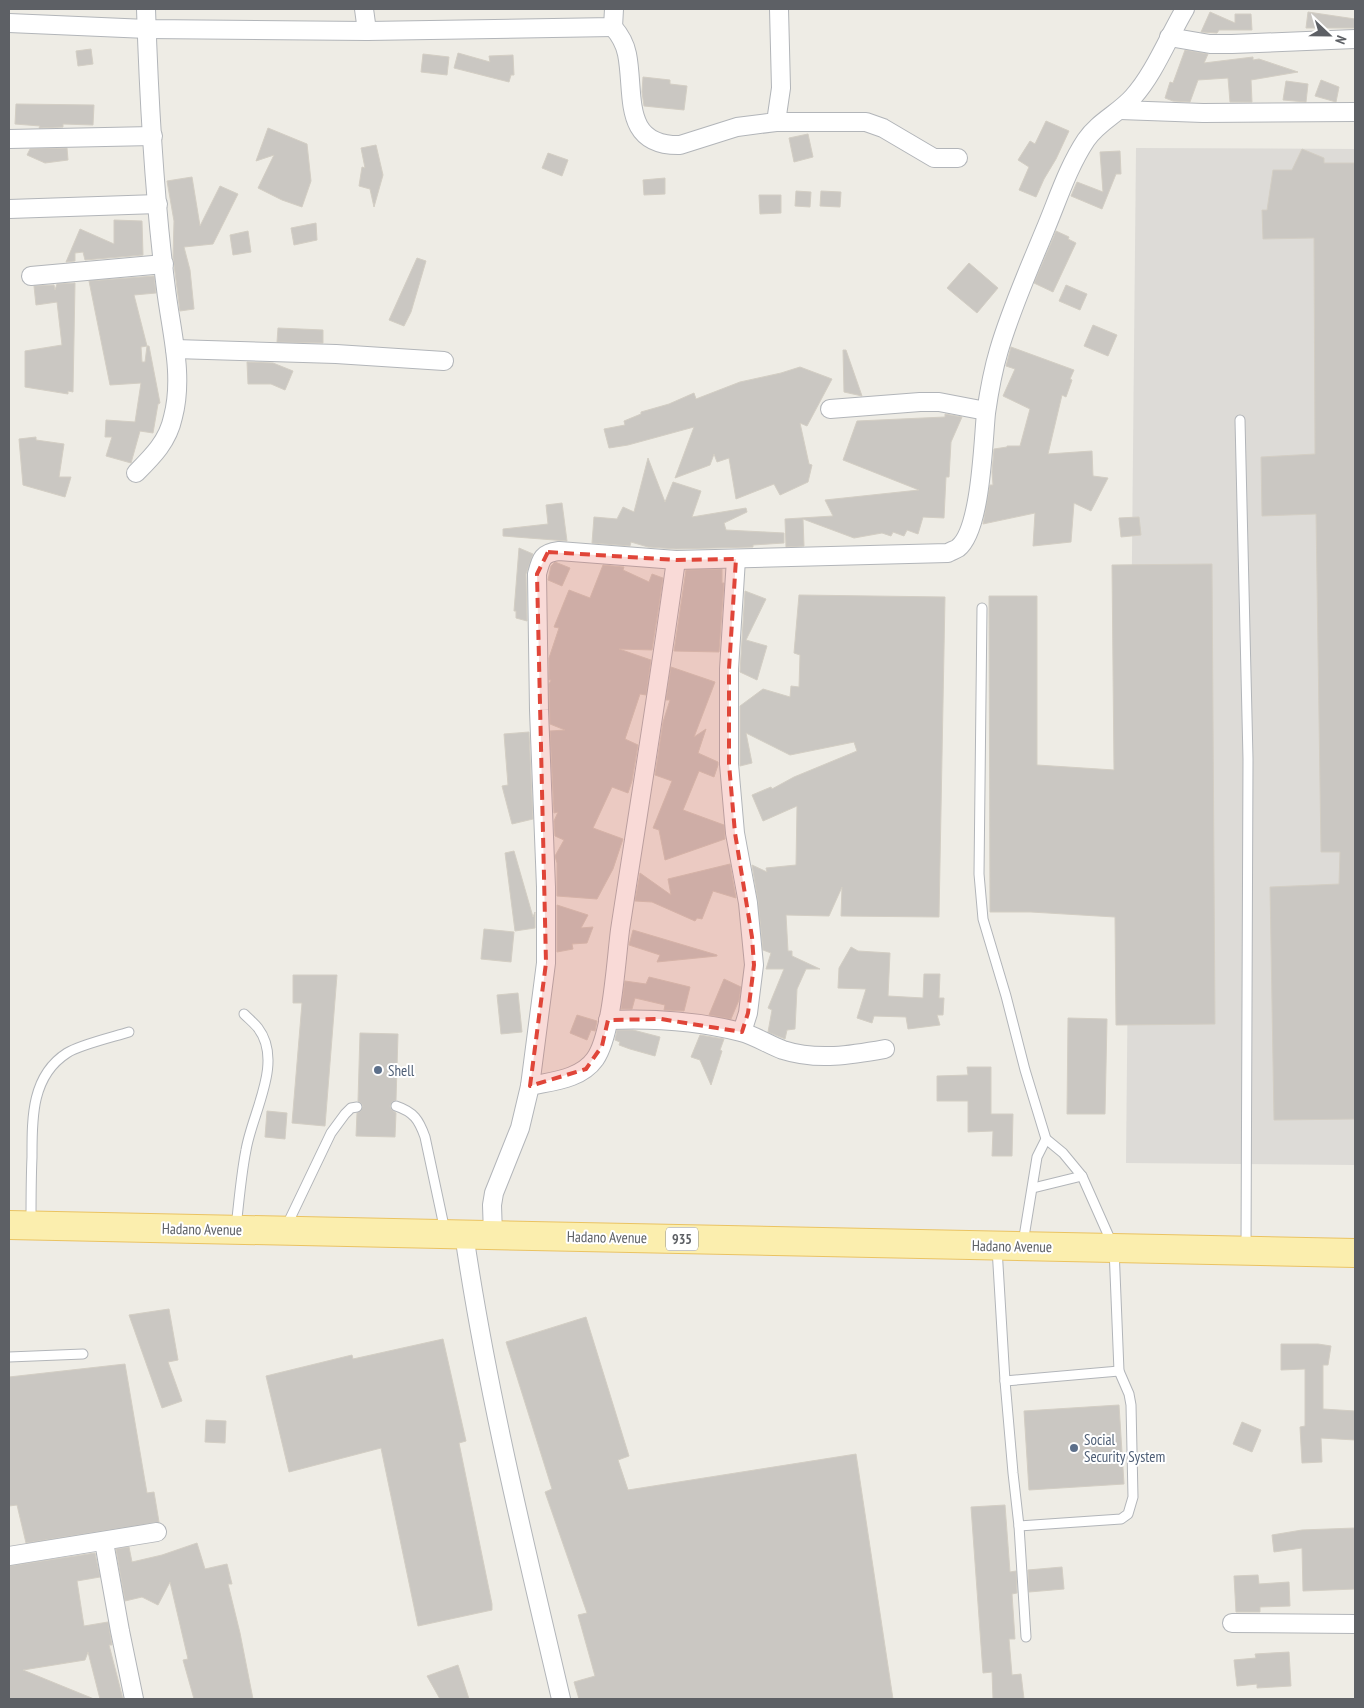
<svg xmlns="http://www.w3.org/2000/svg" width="1364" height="1708" font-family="'PT Sans Narrow',sans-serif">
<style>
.industrial{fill:#dddbd7}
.building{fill:#cac7c2;stroke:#d3cec4}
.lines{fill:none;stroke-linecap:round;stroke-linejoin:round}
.lane-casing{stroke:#b2b5b9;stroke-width:11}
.street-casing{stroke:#b2b5b9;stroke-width:20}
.primary-casing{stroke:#eac362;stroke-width:30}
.lane{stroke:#fff;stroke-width:9}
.street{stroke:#fff;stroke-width:18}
.primary{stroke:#fbeeae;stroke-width:28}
.marked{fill:#e04539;fill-opacity:0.2;stroke:#e04539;stroke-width:4;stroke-dasharray:10 6;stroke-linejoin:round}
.service-dot{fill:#5c6f8a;stroke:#fff;stroke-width:2}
.labels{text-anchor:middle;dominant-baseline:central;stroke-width:4;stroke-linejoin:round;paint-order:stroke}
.shield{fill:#fff;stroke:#8e9093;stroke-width:1}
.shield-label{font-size:14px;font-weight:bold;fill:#5d6065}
.service-label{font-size:15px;fill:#4e5e75;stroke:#fff;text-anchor:start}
.street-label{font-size:15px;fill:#5d6065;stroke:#fff}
</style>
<rect width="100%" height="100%" fill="#eeece5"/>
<!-- industrial -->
<path class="industrial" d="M1136,148l219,1v1016l-229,-2z"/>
<!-- building -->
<g class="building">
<path d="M1210,12l25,11v-9h16l1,16h-33l-2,3 -16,-1z"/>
<path d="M1308,12l47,7v9h-49z"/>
<path d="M91,49l2,15 -15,2 -2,-15z"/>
<path d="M1185,50l23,4 -4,9 49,-6v3l6,-1 39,13 -47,8 1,22h-22l-2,-24 -30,2 -8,22 -17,-1 -8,-3 5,-16 3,1z"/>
<path d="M458,53l32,9 -1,-6 24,-1 1,20h-3l-2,7 -55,-14z"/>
<path d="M423,54l26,3 -2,18 -26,-3z"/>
<path d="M643,77l27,3v4l17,2 -3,24 -40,-4 -2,-14z"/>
<path d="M1321,80l18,7 -3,15 -21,-6z"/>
<path d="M1286,81l22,3 -2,18 -23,-2z"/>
<path d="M16,104l78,1 -1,20 -30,-1v3l-24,1 1,-2 -25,-2z"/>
<path d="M1046,121l23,10 -13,28 -12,20 -8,18 -17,-7 10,-23 -11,-7 12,-19 5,3z"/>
<path d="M268,128l39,16 4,37 -9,26 -20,-7 -24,-12 16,-33 -18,6z"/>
<path d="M808,134l5,23 -19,5 -5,-24z"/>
<path d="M376,145l7,30 -9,32 -4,-18 -11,-3 3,-19 3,1 -4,-20z"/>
<path d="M67,148l1,12 -23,3 -18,-8 3,-6z"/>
<path d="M1302,149l22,9v5h31v956l-81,1 -4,-233 69,-3 1,-32h-19l-5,-338 -54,2 -1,-59 54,-3 -1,-216 -51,1 -1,-29h5l6,-40h19z"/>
<path d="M1120,151l1,23h-5l-14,35 -31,-13 6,-14 26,10 -3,-40z"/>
<path d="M548,153l20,7 -6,16 -20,-8z"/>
<path d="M192,177l8,49 20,-40 18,8 -25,50 -29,3 6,23 4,39 -14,2 -7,-54 1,-36 -7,-40z"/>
<path d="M665,178v16l-21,1 -1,-15z"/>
<path d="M796,191l15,1 -1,15 -15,-1z"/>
<path d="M821,191l20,1 -1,15 -20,-1z"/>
<path d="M759,195h22v18l-21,1z"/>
<path d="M114,220l28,1 1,34 -58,5 -2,-8 -8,1v8l-9,1 14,-33 34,15z"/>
<path d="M316,223l1,17 -23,5 -3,-17z"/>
<path d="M248,231l3,21 -18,3 -3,-20z"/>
<path d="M1056,231l13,6 -1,2 8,4 -23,49 -19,-9z"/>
<path d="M417,258l9,3 -15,51 -7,14 -15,-6z"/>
<path d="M969,263l29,25 -21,25 -30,-25z"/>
<path d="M154,276l2,17 -22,2 13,51 -6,1 1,15h3l2,-16h2l11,57 -2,1 -5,29 -13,-2 -9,32 -25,-7 6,-19h-7l1,-17 29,2 6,-39 -31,2 -21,-104z"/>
<path d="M75,283l-2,109 -5,-1v3l-43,-7v-36l37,-6 -5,-43 -21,3 -2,-19 20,-1 1,5 2,-6z"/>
<path d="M1066,285l21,9 -7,16 -21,-9z"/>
<path d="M1093,325l24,10 -9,21 -24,-10z"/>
<path d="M278,328l45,2v13l-46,-1z"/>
<path d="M1011,347l63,23 -4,9 2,1 -6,17 -4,-2 -14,59 44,-3 1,25 15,2 -17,33 -17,-8 -3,39 -38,4 2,-33 -52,11 7,-39h3l-1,-13 2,-23 13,-2v-1h13l10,-37 -27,-13 12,-27 -9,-3z"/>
<path d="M843,350h3l16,46 -18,-4z"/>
<path d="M247,362l26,1 20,8 -8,19 -14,-6h-23z"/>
<path d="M800,367l32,12 -25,47 -7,-3 9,41 3,1 -4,17 -28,13 -6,-11 -38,15 -7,-41 -12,4 -3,-8 -4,11 -35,13 19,-51 -66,18 -19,3 -5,-19 21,-4 -1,-4 17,-7v-2l28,-8 25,-11 2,6 44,-17 41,-9z"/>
<path d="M945,414l17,3 -11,25 -2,35h-3l-2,41 -21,-1 -5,17 -11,-4 -3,6 -11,-4 -2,4 -9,-3 -28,5 -51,-19 1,27 -18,1 -1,-28 48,-3 -8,-16 94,-10 -76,-30 14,-39 88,-4z"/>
<path d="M36,437v3l28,4 -5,33h12l-6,20 -42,-12 -4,-46z"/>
<path d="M648,458l17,44 8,-20 28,9 -9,26 54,-9 1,4 -23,11 2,7 58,3v10l-31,2v2l-77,2 -28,-2 -17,-5 -1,4 -38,-3 2,-26 23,2 6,-12 11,5z"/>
<path d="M562,503l5,38 -64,-5v-7l45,-5 -2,-19z"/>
<path d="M1139,517l2,18 -20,2 -2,-19z"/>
<path d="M519,548l14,6 -7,20 1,47 -11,-3v-7h-2z"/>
<path d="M555,562l15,6 -8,18 -14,-6 3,-14z"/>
<path d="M1212,564l3,460 -99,1 -1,-108 -84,-5h-41l-1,-316h48v169l77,5 -2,-205z"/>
<path d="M603,565l21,2 -1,3 26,12 3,-8 11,4 -4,27 -7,45 -33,-1 32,11 -5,35 -6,-1 -15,45 13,6 -6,36 -4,12 -16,-6 -19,41 30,11 -10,30 -16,30 -40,-3v-33l-2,-7 9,-16 -9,-4 -1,-15 4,-9 -4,1 -4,-82 15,-1 -15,-6 -1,-40 2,-4h-2v-22l10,-30 -5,-1 15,-37 21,8z"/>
<path d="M722,569v14h2l-5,69 -45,-1 12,-81z"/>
<path d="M745,591l21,8 -20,41 21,6 -10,34 -17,-8z"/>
<path d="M799,595l146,2 -6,320 -98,-1 1,-29 -13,29 -43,-1 2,36h4v5l28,13h-14l-9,20 -2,40 -8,1 -2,9 -17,-7 4,-22 -4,-2 16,-39h-18l5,-16 -8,-3 -5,-49 -6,-36 15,7 -1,-4 30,-3 1,-59 -34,15 -11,-26 19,-8 1,2 22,-12 63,-26 -3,-9 -64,13 -44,-22 6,30 -12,3v-60l23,-17 27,8 1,-11 8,1 1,-32 -6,-2z"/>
<path d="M671,667l44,15 -21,55 12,-8 -8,24 20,9v3l-4,12 -15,-6 -16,39 41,15 1,14 -60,21 -6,-30 -6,-2 19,-47 -17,-6 8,-53 7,-22h-4z"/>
<path d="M529,732l4,87 -21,5 -10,-38 6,-1 -4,-51z"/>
<path d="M514,851l19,66 2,-5v16l-20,3 -10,-78z"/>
<path d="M730,864l6,34 -23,-7 -11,28 -5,-1 -2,3 -43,-19 -17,-1 5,-28 31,22 -3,-16z"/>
<path d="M557,905l31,10 -7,13 12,-1 -6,16 -15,1 1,5 -16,3z"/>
<path d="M484,929l30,3 -3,30 -30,-3z"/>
<path d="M633,930l84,25v1l-60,6 3,-7 -31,-10z"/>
<path d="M851,947l7,4 32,2 -2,43 35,2 1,-24h16l-1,24h5l-1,17h-6l3,10 -32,4 -2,-12 -32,-1 -2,7 -15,-5 9,-29 -28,-1 1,-20z"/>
<path d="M293,975h44l-12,151 -33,-3 10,-120h-9z"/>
<path d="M649,977l41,10 -6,24 -20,-1 1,-5 -30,-7 -3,11h-11l4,-28 21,3z"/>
<path d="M724,979l17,8 -2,13 -8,19 -22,-4z"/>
<path d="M518,993l4,39 -21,2 -4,-39z"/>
<path d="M577,1015l20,6 -2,10 -4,-1 -4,10 -17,-7z"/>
<path d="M1068,1018l39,1 -2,95h-38z"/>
<path d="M617,1030h16l27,7 -5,19 -25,-7 -11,-4 1,-3 -5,-2z"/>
<path d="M360,1033l38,1 -2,66 -4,2 -2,4 2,4 4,3 -1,24 -39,-1 1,-23 4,-2 2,-5 -2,-3 -3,-2z"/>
<path d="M700,1035l24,4 -4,11 2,1 -11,34 -11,-25 -9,-3z"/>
<path d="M967,1067h24v47h22l-1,42h-20l1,-25 -25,1v-31h-31v-25l31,-1z"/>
<path d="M267,1111l20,2 -2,26 -20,-2z"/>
<path d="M169,1309l9,51 -10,2 14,39 -20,7 -33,-93z"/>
<path d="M586,1317l43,139 -11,4 10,30 228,-36 37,245h-314l-5,-17 21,-6 -17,-61 9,-2 -42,-121 7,-3 -46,-147z"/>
<path d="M443,1339l23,102 -7,2 33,161v6l-74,16 -37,-178 -92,24 -23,-96 86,-21 1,4z"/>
<path d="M1281,1344h37l13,2 -3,19h-5v44l32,2v29l-34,-2 1,24 -20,1 -2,-36 5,-1v-57l-24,1z"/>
<path d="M125,1364l22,129 7,-1 5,30 -133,21 -9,-38 -8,1v-129z"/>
<path d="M1119,1405l5,79 -95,6 -5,-79z"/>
<path d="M206,1420l20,1 -1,22 -20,-1z"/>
<path d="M1242,1422l19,8 -9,22 -19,-8z"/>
<path d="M1005,1505l5,67 6,-1 1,22 -5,1 3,45h-6l3,36 9,-1 3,25h-31l-1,-27 -9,1 -12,-166z"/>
<path d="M1355,1528v61l-52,2 -1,-43 -28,4 -2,-17 30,-5z"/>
<path d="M197,1543l8,26 22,-5 5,20h-4l12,49 13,66h-59l-11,-39 5,-1 -18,-77 -12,23 -16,-8 -17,4 -9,-52 13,-2 3,15 30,-7z"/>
<path d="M95,1553l5,24 -23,4 7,45 24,-4 4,23h-3l14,54h-23l-12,-47 -3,8 -62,10 71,29h-85v-133z"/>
<path d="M1062,1567l2,22 -35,3 -1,-22z"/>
<path d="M1258,1575l1,9 30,-2 1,24 -30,1v5h-24l-2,-36z"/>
<path d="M1289,1652l2,34 -34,2v-4l-20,2 -3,-26 22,-2 -1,-4z"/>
<path d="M458,1665l11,34h-29l-13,-23z"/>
</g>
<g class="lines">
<!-- lane casing -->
<g class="lane-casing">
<g id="lane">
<path d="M1240,420l8,339 -2,489"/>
<path d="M982,608l-3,266 4,45 23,77 19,74 21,69 17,14 19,23 32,72 5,123 10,23 2,11 2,92 -5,17 -7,5 -102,7"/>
<path d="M396,1106c18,6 23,14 29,31l20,94"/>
<path d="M1033,1188l49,-12"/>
<path d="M31,1223c0,-22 0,-44 1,-66 0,-38 -1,-81 35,-104 12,-8 46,-16 62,-21"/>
<path d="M236,1227c3,-25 5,-52 10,-77 6,-37 38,-88 12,-122 -4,-5 -9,-9 -14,-14"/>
<path d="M286,1227l45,-94 14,-19 6,-6 6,-1"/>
<path d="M1023,1243l14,-86 9,-18"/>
<path d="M997,1248l8,133 8,92 6,53 7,111"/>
<path d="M9,1357l74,-3"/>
<path d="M1005,1381l114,-10"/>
</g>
</g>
<!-- street casing -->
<g class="street-casing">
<g id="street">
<path d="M364,9l3,22"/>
<path d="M9,23l138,6 220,2 246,-4 1,-18"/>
<path d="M613,27c7,8 12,17 14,27 8,40 -6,92 53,91l57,-18 39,-5 5,-34 -2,-79"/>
<path d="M1169,37l41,7h22l123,-5"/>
<path d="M1120,110l83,3 152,-1"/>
<path d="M776,122h90l17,6 51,30h24"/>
<path d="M9,139l144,-3"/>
<path d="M9,209l149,-5"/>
<path d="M31,276l133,-12"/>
<path d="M175,349l161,5 108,7"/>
<path d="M830,409l90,-7h19l47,9"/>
<path d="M136,473c17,-17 32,-32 37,-56 11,-42 -2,-86 -7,-128 -12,-93 -17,-187 -20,-280"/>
<path d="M736,559l-7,110v95l6,69 13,70 6,62 -6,48 -6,19"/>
<path d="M608,1020c45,-2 90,1 133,12 15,4 28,13 42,18 34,11 69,5 102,-1"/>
<path d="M530,1086c23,-5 51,-7 65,-27 17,-24 21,-98 25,-129 19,-123 39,-246 56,-370"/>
<path d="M464,1234c23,157 61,311 97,465"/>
<path d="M493,1235l-1,-30 2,-12 26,-65 10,-42 16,-123v-76l-7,-177 -2,-136c4,-15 5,-21 22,-23l117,9 272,-7c3,-2 7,-3 10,-5 23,-18 25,-105 28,-135 3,-21 7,-43 13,-63 12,-41 30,-81 46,-120 13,-31 23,-63 41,-90 12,-18 33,-27 47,-43 21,-23 36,-61 52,-88"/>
<path d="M104,1542l16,89 14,68"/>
<path d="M9,1556l148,-24"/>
<path d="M1232,1623l123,1"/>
</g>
</g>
<!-- primary casing -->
<g class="primary-casing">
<path id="primary" d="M9,1225l1346,28"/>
</g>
<!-- lane -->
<use href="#lane" class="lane"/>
<!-- street -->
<use href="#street" class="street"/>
<!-- primary -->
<use href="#primary" class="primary"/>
</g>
<!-- marked area -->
<path class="marked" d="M548,552l128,8 60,-1 -7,110v95l6,69 17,104 2,28 -6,48 -6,19 -81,-13 -53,1 -6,26 -16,23 -56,17 16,-123 -9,-389z"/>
<!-- markers -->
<g class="service-dot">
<circle cx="378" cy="1070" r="5"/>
<circle cx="1074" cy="1448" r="5"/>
</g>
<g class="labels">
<!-- shield labels -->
<rect class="shield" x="666" y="1227.5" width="32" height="23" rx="4"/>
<g class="shield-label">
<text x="682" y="1239">935</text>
</g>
<!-- service labels -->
<g class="service-label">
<text x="388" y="1070">Shell</text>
<text x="1084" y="1439">Social<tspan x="1084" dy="17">Security System</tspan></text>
</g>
<!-- street labels -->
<g class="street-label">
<text transform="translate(202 1229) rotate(1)">Hadano Avenue</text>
<text transform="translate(607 1237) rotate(1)">Hadano Avenue</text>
<text transform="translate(1012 1246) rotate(1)">Hadano Avenue</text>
</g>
</g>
<!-- border -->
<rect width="1364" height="1708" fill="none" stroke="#5d6065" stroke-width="20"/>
<!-- north arrow -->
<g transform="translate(1329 35) rotate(112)" stroke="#ffffff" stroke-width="4" paint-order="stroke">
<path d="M0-4L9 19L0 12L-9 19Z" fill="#5d6065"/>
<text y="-8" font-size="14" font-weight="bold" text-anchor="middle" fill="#5d6065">N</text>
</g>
</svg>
